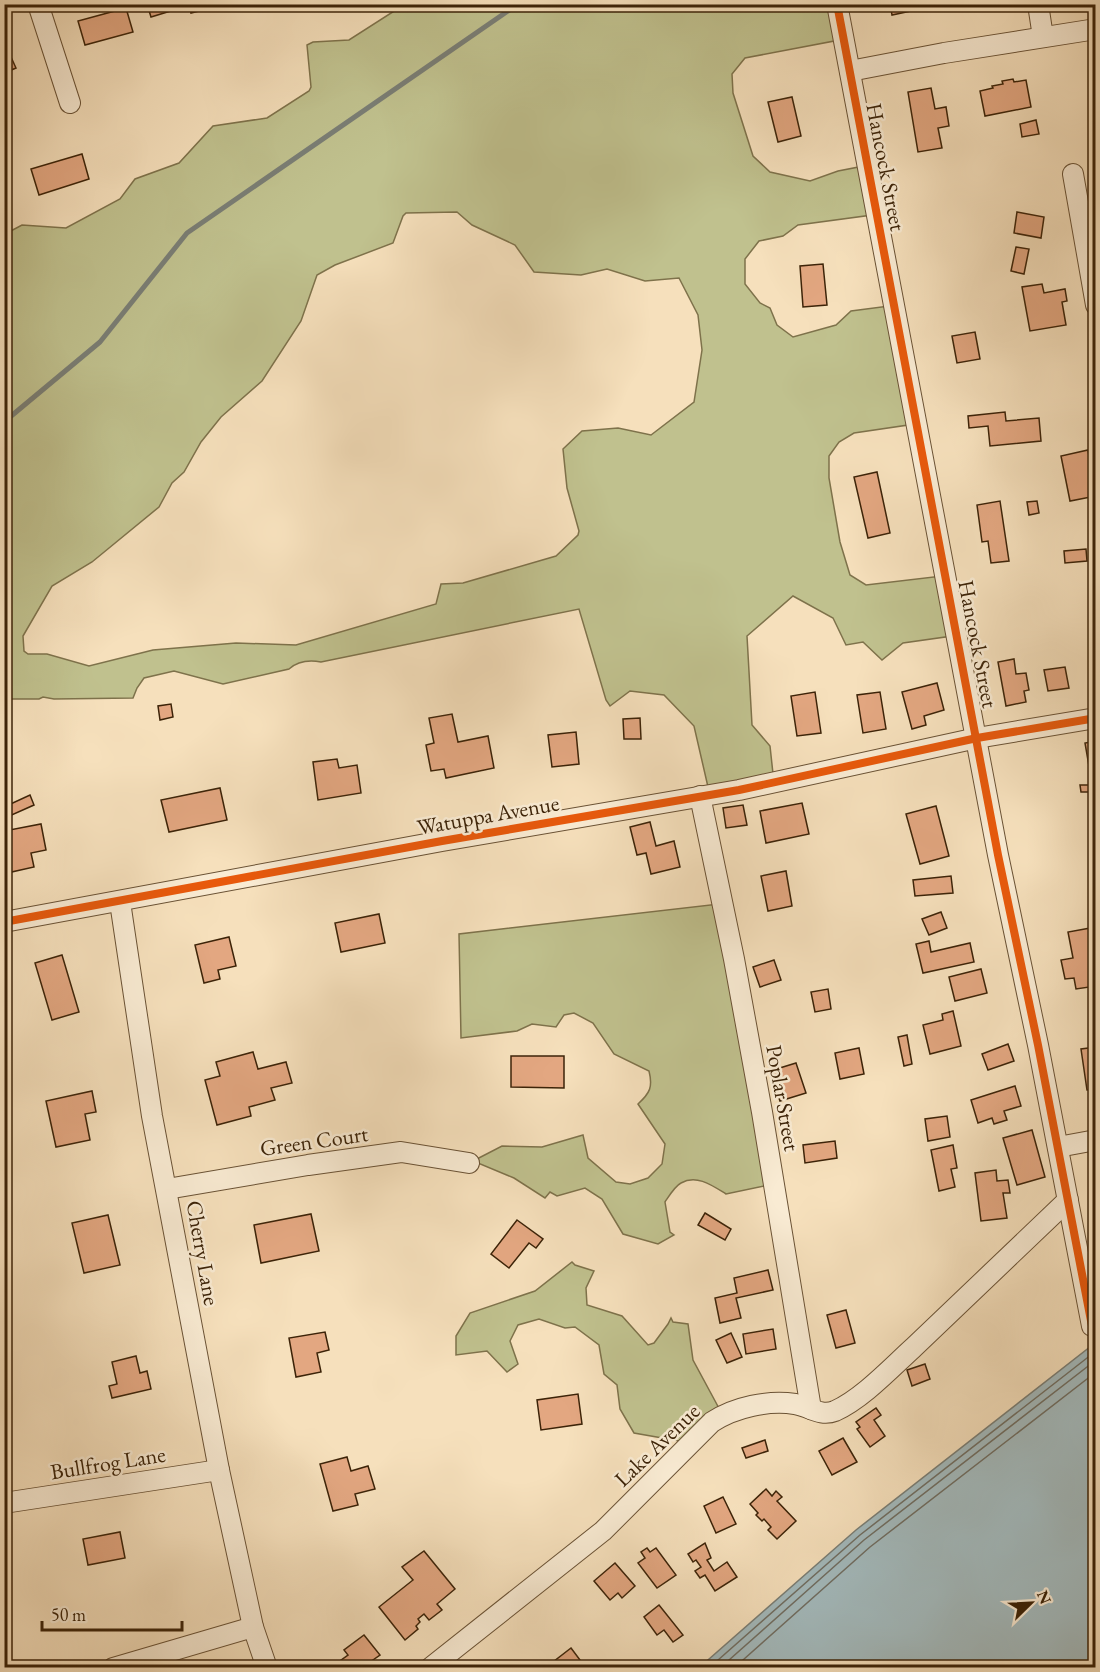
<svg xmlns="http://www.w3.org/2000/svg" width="1100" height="1672" font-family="'EB Garamond',serif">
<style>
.green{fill:#c0c18e;stroke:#7e724b;stroke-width:1.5;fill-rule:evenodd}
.water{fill:#a3babd;stroke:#7a7e75;stroke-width:1.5}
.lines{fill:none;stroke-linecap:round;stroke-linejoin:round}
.shore{stroke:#706e62;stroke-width:1.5}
.stream{stroke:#7a7e75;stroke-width:5}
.building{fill:#e3a781;stroke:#3c2308;stroke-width:1.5}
.street-casing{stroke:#6a5235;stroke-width:22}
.street{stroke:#f9ebd3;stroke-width:20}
.cycleway-casing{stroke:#f9ebd3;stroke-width:11}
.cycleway{stroke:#e8590c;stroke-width:8}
.labels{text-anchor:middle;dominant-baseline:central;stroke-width:5;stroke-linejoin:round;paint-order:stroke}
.street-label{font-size:22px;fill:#3c2308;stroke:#f9ebd3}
</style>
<rect width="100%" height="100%" fill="#f6e0bc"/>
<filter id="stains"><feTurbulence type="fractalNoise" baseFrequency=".00333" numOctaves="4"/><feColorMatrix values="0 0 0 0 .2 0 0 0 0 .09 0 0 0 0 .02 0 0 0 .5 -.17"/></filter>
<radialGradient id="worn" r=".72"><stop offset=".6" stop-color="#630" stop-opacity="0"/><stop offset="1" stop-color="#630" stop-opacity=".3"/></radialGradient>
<!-- green -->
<g class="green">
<path d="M400,5h436l-2,36 -89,17 -13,16 1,19 20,63 17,16 40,9 28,-10 26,-5 8,49 -74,10 -15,11 -24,5 -14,18v25l15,19 10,5 7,17 16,12 43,-12 15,-14 38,-5 19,119 -54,8 -15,9 -10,14v22l11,64 10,33 16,10 76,-9 10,60 -49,7 -21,17 -19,-18 -17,3 -13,-27 -40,-22 -46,40 5,89 18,21 4,37 -66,4 -14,-61 -30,-31 -34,-4 -20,15 -4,-6 -27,-91 -258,53c-11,-2 -23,-1 -32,7l-66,15 -49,-13 -30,7 -7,10 -4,10 -79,1 -11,-2 -4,2h-34v-465l17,-9 44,3 54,-29 15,-20 44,-16 34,-37 54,-8 42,-27 2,-4 -4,-42 6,-3 36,-2 50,-32zM457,212l15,13 43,20 19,27 47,3 26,-6 38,12 34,-3 19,37 4,35 -8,52 -43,33 -33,-7 -36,3 -19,18 4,39 12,43 -1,4 -22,21 -93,27 -22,1 -5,20 -140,41 -60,-2 -83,7 -64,16 -42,-12h-19l-4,-3 -1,-15 29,-50 40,-24 67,-55 13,-24 12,-11 17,-30 20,-25 41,-36 39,-60 16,-46 18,-10 58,-22 10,-27 3,-3z"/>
<path d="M719,904l50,281 -43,9c-13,-8 -29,-20 -45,-11 -6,3 -12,13 -16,19l5,30 4,3 -16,9 -35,-10 -21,-35 -17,-11 -28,8 -7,-4 -5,6 -31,-20 -41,-17 29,-15 40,1 41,-12 5,23 28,24 14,2 18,-6 14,-14 3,-20 -27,-40c12,-11 15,-17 11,-33l-35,-17 -21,-31 -19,-10 -10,2 -8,12 -24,-3 -15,7 -56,7 -2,-104z"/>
<path d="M572,1262l3,3 19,6 -8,17 1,17 35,11 26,29 6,-2 14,-19 3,-6 2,4 15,2 5,36 28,52 -36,30 -51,-9 -14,-24 -3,-24 -13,-11 -5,-29 -24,-18 -10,1 -26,-9 -21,6 -8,16 8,23 -11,8 -20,-21 -31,4v-19l14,-23 65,-22z"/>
</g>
<!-- water -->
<path class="water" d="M1095,1343v324h-395l156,-137z"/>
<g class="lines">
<!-- shore -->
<g class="shore">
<path d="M709,1668l151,-133 236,-184"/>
<path d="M720,1668l144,-128 232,-180"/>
<path d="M734,1668l136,-121 226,-175"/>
</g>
<!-- stream -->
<path class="stream" d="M4,422l96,-80 87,-109 331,-229"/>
</g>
<!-- building -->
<g class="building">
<path d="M147,4h25l2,6 -23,7z"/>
<path d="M189,4h16l2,5 -16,4z"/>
<path d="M890,4h25l1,6 -24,5z"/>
<path d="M126,8l7,24 -48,13 -7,-24z"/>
<path d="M6,46l10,22 -12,5v-26z"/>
<path d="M1013,79l1,3 12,-2 5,27 -46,9 -5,-25 13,-3 -1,-2 11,-2 -1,-3z"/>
<path d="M931,88l4,21 11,-2 3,19 -11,2 4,20 -24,4 -10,-60z"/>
<path d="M792,97l9,39 -23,6 -10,-40z"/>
<path d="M1036,120l3,14 -17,3 -2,-13z"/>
<path d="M82,154l7,25 -50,16 -8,-26z"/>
<path d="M1017,212l27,5 -3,21 -27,-5z"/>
<path d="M1016,247l13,2 -5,25 -13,-3z"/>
<path d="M823,264l4,41 -24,2 -3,-41z"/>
<path d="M1042,284l2,9 21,-4 2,12 -5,1 4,23 -36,6 -8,-44z"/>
<path d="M975,332l5,27 -23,4 -5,-27z"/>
<path d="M1005,412l1,9 33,-3 2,23 -51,5 -2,-20 -19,2 -1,-12z"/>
<path d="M1088,450l8,46 -26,5 -9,-45z"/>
<path d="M877,472l13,61 -22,5 -14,-61z"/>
<path d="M1000,501l9,60 -18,2 -3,-22 -6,1 -5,-37z"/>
<path d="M1037,501l2,12 -10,2 -2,-13z"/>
<path d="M1086,549l1,12 -22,2 -1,-12z"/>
<path d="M1014,659l2,15 10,-1 3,17 -5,1 2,11 -20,4 -8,-44z"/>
<path d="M1065,667l4,21 -21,3 -4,-21z"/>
<path d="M937,683l7,27 -20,6 2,9 -14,4 -10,-37z"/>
<path d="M815,692l6,41 -24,3 -6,-40z"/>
<path d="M880,692l6,37 -23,4 -6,-38z"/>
<path d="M171,704l2,13 -13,3 -2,-14z"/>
<path d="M452,714l6,28 30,-6 6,32 -48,10 -2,-9 -13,2 -5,-26 8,-2 -5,-25z"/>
<path d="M640,718l1,21h-17l-1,-20z"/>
<path d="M576,732l3,32 -27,3 -4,-32z"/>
<path d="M1096,741v29l-6,2 -5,-29z"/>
<path d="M337,759l2,9 18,-3 4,28 -43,7 -5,-38z"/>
<path d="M1089,780h7v9h-7l1,3h-9l-1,-7h9z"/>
<path d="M220,788l7,32 -58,12 -8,-32z"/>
<path d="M30,795l4,10 -29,13 -1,-11z"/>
<path d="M802,803l7,31 -43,9 -6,-32z"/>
<path d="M743,805l4,20 -21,3 -3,-20z"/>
<path d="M936,806l13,50 -29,8 -14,-50z"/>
<path d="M650,822l6,24 18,-5 6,26 -29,7 -5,-21 -9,2 -7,-28z"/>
<path d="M41,824l5,26 -15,3 3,14 -27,6 -3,-13v-29z"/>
<path d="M786,871l6,35 -24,5 -7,-35z"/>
<path d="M951,876l2,17 -38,3 -2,-16z"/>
<path d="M941,912l6,16 -18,7 -7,-16z"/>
<path d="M379,914l6,29 -44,9 -6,-29z"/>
<path d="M1096,927v70l-5,1 -2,-11 -13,2 -2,-11 -9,1 -4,-19 12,-2 -5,-26z"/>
<path d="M229,937l7,29 -18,4 2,9 -16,4 -9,-38z"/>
<path d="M929,941l2,11 39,-9 4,19 -51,11 -7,-29z"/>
<path d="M62,955l17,57 -27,8 -17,-57z"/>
<path d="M774,960l7,20 -21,7 -7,-20z"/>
<path d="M981,969l6,24 -32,8 -6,-24z"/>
<path d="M828,989l3,20 -16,3 -4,-20z"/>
<path d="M953,1011l8,35 -31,8 -7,-29 20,-5 -1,-6z"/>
<path d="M907,1035l5,29 -8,2 -6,-29z"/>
<path d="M1008,1044l6,17 -26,9 -6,-16z"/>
<path d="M1096,1047v42l-9,1 -6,-41z"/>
<path d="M859,1048l5,26 -24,5 -5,-26z"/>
<path d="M253,1052l5,17 28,-7 6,21 -21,5 4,12 -26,7 2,9 -34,9 -12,-45 15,-4 -4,-14z"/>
<path d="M511,1056h53v32l-53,-1z"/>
<path d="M796,1063l10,30 -26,8 -10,-30z"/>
<path d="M1015,1086l6,20 -17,5 3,9 -13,4 -2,-6 -14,5 -7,-23z"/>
<path d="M92,1091l4,21 -11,2 5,26 -34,7 -10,-46z"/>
<path d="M947,1116l3,21 -22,4 -3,-22z"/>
<path d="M1032,1130l13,47 -28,8 -14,-47z"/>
<path d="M835,1141l2,17 -32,5 -2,-18z"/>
<path d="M953,1145l4,23 -6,1 4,18 -16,4 -8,-41z"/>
<path d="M996,1170l1,11 11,-1 2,13h-7l4,25 -26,3 -6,-48z"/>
<path d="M705,1213l26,16 -6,11 -27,-15z"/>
<path d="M311,1214l8,37 -58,12 -7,-38z"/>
<path d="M108,1215l12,50 -36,8 -12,-50z"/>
<path d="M517,1220l26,19 -7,9 -7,-5 -20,25 -18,-14z"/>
<path d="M768,1270l5,20 -37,8 5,20 -21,5 -5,-25 22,-5 -3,-15z"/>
<path d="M846,1310l9,33 -19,5 -9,-33z"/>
<path d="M773,1329l3,20 -30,5 -3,-20z"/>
<path d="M325,1332l4,18 -12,3 4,19 -25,5 -7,-39z"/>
<path d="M731,1333l11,24 -15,6 -11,-23z"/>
<path d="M136,1356l4,17 7,-2 4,18 -39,9 -3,-12 8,-2 -5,-22z"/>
<path d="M925,1364l5,15 -18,7 -5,-16z"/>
<path d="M578,1394l4,30 -41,6 -4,-30z"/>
<path d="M876,1408l5,7 -7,5 11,16 -15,11 -13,-18 3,-2 -4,-5z"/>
<path d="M843,1438l14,24 -25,13 -13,-24z"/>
<path d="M765,1440l3,11 -22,7 -4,-10z"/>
<path d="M347,1457l4,14 17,-5 7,23 -20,5 3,11 -25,6 -13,-47z"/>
<path d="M766,1489l6,7 4,-5 6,6 -5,4 19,20 -19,18 -9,-9 3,-3 -7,-8 -2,2 -6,-6 2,-2 -8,-9z"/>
<path d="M723,1497l13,27 -20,9 -12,-27z"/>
<path d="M120,1532l5,26 -37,7 -5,-26z"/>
<path d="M705,1543l6,15 -4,2 7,11 13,-9 10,15 -22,14 -10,-16 -5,3 -5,-7 6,-4 -5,-7 -3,2 -5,-8z"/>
<path d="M647,1548l3,4 6,-4 20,27 -19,13 -19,-25 7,-5 -4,-6z"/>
<path d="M424,1551l31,38 -18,15 5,6 -13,10 -5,-6 -6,5 2,3 -4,4 2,3 -13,11 -26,-33 34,-27 -11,-13z"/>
<path d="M615,1563l20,23 -13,12 -4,-5 -8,7 -16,-19z"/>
<path d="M659,1605l24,30 -10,7 -9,-12 -7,5 -13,-18z"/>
<path d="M364,1635l16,20 -10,7 2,2 -4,4h-28l-3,-5 11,-8 -4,-5z"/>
<path d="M571,1648l15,20h-29l-4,-6z"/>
</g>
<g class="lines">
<!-- street casing -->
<g class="street-casing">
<g id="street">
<path d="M38,4l32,99"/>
<path d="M837,4l161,851 40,190 54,281"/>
<path d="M1038,4l5,33"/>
<path d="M850,71l94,-18 152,-24"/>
<path d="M1073,174l23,131"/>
<path d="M700,796l34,163 28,153 49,297"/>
<path d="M120,902l32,214 67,354 34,157 14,41"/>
<path d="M4,922l438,-81 297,-51 238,-52 119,-20"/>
<path d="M1058,1147l38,-7"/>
<path d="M167,1189l141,-24 93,-13 68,11"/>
<path d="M4,1503l215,-33"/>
<path d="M113,1668l140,-41"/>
<path d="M430,1668l173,-137 109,-109c23,-15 56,-22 83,-18 14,2 25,13 40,7 27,-12 56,-43 78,-63 52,-49 103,-99 155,-148"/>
</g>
</g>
<!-- street -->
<use href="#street" class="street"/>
<!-- cycleway casing -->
<g class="cycleway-casing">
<g id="cycleway">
<path d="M837,4l161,851 40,190 54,281"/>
<path d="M4,922l438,-81 297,-51 238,-52 119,-20"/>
</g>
</g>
<!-- cycleway -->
<use href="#cycleway" class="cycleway"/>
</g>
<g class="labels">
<!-- street labels -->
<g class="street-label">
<text transform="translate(886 167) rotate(79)">Hancock Street</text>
<text transform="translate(978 644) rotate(79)">Hancock Street</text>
<text transform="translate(488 815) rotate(-10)">Watuppa Avenue</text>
<text transform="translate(783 1098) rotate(80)">Poplar Street</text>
<text transform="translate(314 1141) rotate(-8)">Green Court</text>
<text transform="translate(203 1253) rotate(80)">Cherry Lane</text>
<text transform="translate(657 1445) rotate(-44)">Lake Avenue</text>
<text transform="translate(108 1463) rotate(-9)">Bullfrog Lane</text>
</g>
</g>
<!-- margin -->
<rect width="1100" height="1672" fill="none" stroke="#f6e0bc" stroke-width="24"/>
<rect x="6" y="6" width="1088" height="1660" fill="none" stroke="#3c2308" stroke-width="3"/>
<rect x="12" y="12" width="1076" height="1648" fill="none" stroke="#3c2308" stroke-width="1.5"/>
<!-- north arrow -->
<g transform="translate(1031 1603) rotate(66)" stroke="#f9ebd3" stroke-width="4.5" paint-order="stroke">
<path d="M0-4.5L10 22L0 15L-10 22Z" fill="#3c2308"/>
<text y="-9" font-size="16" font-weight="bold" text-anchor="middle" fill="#3c2308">N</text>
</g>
<!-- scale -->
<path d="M42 1621v9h140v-9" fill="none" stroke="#3c2308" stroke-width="3"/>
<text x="51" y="1621" font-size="18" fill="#3c2308" stroke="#f9ebd3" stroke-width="4.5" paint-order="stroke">50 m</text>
<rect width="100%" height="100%" filter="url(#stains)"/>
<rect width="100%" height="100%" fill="url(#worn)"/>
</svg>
